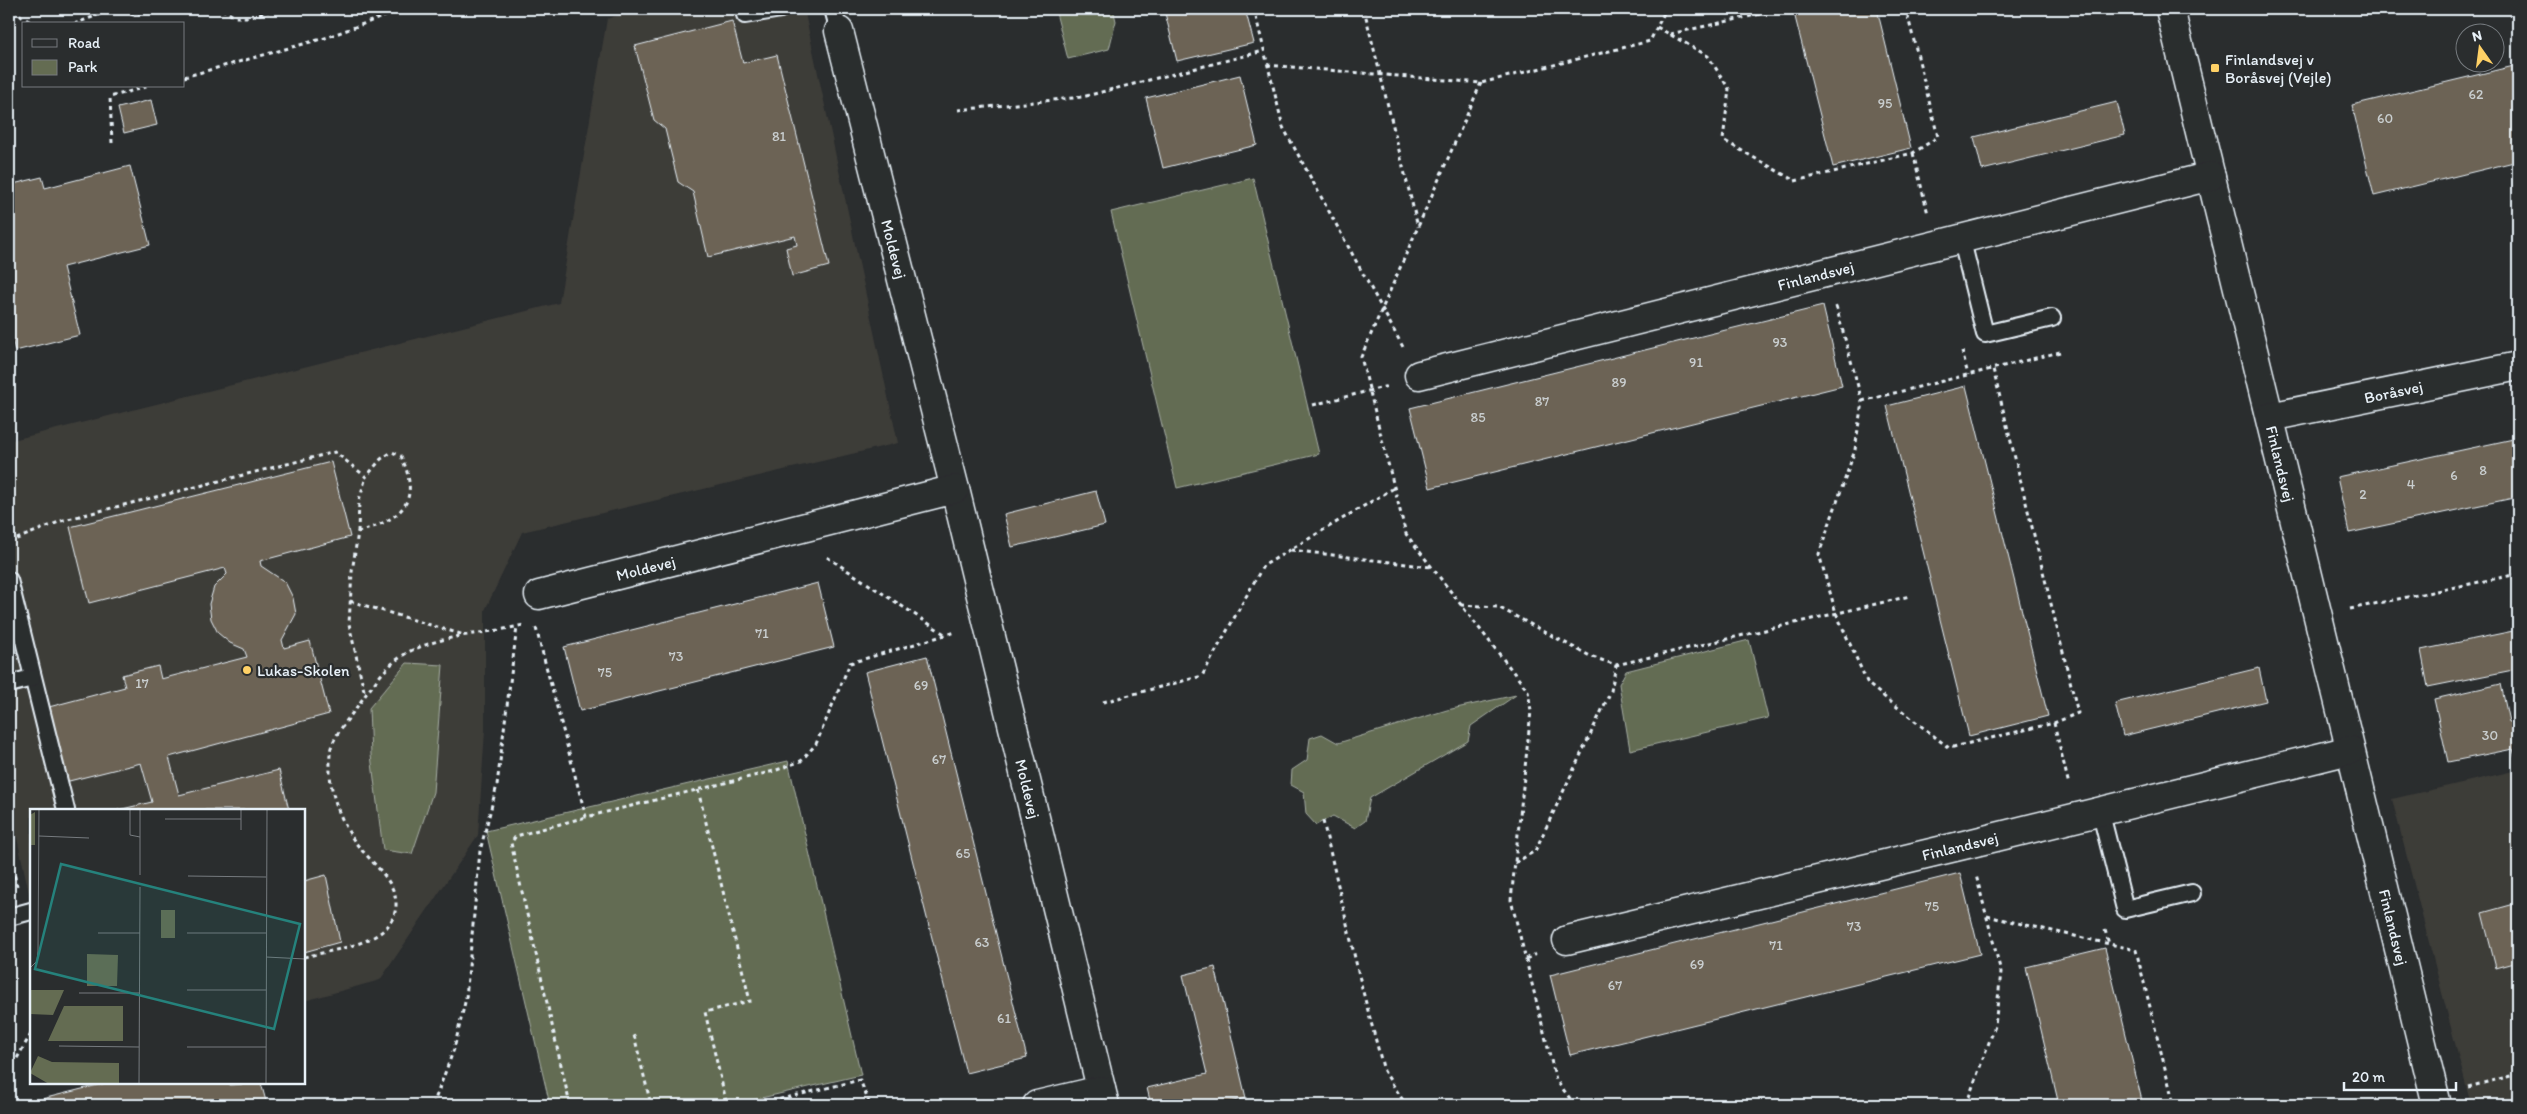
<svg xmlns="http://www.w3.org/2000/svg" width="2527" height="1114" font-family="Itim,sans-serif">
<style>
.built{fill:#3e3d39}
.green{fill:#646c52;stroke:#a6aea5}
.building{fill:#6c6354;stroke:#e8f1f8}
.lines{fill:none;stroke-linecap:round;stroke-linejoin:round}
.lane-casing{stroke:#e8f1f8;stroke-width:20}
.street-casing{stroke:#e8f1f8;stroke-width:31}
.path{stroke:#e8f1f8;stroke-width:3;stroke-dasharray:4 4;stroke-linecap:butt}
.lane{stroke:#2a2d2e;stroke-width:16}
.street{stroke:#2a2d2e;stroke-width:28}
.poi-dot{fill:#ffd166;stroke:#2a2d2e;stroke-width:2}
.labels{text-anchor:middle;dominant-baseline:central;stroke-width:4.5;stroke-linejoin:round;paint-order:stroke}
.number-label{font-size:14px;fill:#c9cecf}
.poi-label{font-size:16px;fill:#e8f1f8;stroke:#2a2d2e;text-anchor:start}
.street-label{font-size:16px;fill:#e8f1f8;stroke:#2a2d2e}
.inset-road{fill:none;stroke:#767b7f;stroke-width:1}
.view{fill:#25827c;fill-opacity:0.15;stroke:#25827c;stroke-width:2.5}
.inset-edge{fill:none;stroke:#e8f1f8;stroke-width:2.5}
</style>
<rect width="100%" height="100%" fill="#2a2d2e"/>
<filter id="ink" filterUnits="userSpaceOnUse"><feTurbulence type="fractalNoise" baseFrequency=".02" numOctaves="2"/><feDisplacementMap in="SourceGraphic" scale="10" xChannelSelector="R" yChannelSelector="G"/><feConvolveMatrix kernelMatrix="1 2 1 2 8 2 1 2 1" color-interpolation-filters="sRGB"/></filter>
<g filter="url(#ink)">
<!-- built -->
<g class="built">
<path d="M636,9h168l94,434 -376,89 -37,78v120l-7,105 -98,145 -76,21v-191h-273v92l-22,-101v-360l550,-138 48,-284z"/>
<path d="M2518,770v335h-47l-79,-306z"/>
</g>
<!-- green -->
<g class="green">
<path d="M1055,9h58l3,12 -7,28 -41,10z"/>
<path d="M1253,178l66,276 -142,34 -66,-276z"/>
<path d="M1749,640l19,78 -138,32 -11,-66 7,-13z"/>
<path d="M407,663l36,2 -10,127 -21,62 -29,-4 -12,-95 -2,-47z"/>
<path d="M1516,695l-45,31 -3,15 -98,57 -5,23 -10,7 -22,-12 -17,9 -10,-11 -2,-22 -13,-7 1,-15 15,-10 3,-22 12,-4 16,9 109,-33z"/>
<path d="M788,761l73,314 -130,30h-181l-64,-274z"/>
</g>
<!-- building -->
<g class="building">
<path d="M1164,9h81l9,34 -77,18z"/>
<path d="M1793,9h84l34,139 -78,19z"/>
<path d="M732,21l11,42 34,-8 52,211 -37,10 -6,-28 11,-3 -2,-9 -87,21 -15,-65 -15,-10 -13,-53 -11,-9 -19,-74z"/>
<path d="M2518,65v96l-144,35 -22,-91z"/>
<path d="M1240,75l17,70 -94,23 -17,-70z"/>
<path d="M151,100l6,25 -33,8 -6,-25z"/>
<path d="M2117,102l8,33 -143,35 -8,-33z"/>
<path d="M130,166l20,79 -87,22 17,68 -65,16 -6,-25v-141l33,-8 3,11z"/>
<path d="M1823,306l19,80 -412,102 -20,-80z"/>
<path d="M1966,386l82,330 -79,20 -82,-330z"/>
<path d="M2518,438v59l-169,36 -12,-56z"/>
<path d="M331,462l19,75 -90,24 1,5 24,16 8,16 3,16 -14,26 2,8 26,-7 19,73 -160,43 10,38 100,-25 10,40h-171l34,-8 -11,-39 -76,19 -20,-74 80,-21 -3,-12 36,-9 3,13 86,-22 -3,-8 -14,-6 -12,-10 -7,-14 -2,-15 5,-17 13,-13 -2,-6 -136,35 -19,-76z"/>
<path d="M1096,491l9,34 -93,22 -8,-33z"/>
<path d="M818,583l16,64 -254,64 -16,-64z"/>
<path d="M2518,630v39l-90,18 -7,-37z"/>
<path d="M927,656l100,402 -61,15 -101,-401z"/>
<path d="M2259,668l7,33 -143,35 -8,-33z"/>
<path d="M2501,684l8,38 9,-1v39h-2l-3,-11 -65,13 -14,-63z"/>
<path d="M1960,873l20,81 -410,101 -20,-80z"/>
<path d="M326,875l14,67 -36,10v-71z"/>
<path d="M2518,903v59l-22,6 -14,-55z"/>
<path d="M2105,948l38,157h-84l-33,-138z"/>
<path d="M1215,967l31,131 -29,7h-66l-4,-17 60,-14 -24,-99z"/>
<path d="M106,1083h123l1,2 31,-2 6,22h-236l-1,-3z"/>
</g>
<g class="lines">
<!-- lane casing -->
<g class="lane-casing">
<g id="lane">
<path d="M833,9l6,22"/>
<path d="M745,15l36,-6"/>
<path d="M1961,237l24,97 67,-16"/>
<path d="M9,580l57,230"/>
<path d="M9,684l23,-6"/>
<path d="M2100,810l25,99 67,-16"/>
<path d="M9,917l22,-6"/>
</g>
</g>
<!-- street casing -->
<g class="street-casing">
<g id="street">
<path id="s1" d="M2170,9l267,1096"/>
<path id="s2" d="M839,31l116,458 150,616"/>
<path id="s3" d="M1419,375l792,-199"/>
<path id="s4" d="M2270,417l248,-51"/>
<path id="s5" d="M539,595l416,-106"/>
<path id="s6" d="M1567,940l401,-96 382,-94"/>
<path d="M1037,1105l64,-15"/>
</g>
</g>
<!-- path -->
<g class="path">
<path d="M14,9l8,8 12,7"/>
<path d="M115,9l19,6 16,-6"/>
<path d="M222,9l13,8h16l23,-8"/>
<path d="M1254,9l29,118 120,220"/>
<path d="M1364,9l54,218"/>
<path d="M74,24l40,-15"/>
<path d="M1657,27l51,29 21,33 -6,51 72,41 118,-28 25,-16 -32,-128"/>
<path d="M1670,34l113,-25"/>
<path d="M1267,65l214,18 169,-42 16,-32"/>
<path d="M184,77l141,-39 79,-29"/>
<path d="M1481,83l-120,274 45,177 122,157 3,20 -20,189 45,180 19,25"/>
<path d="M958,110l124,-13 182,-46"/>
<path d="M112,143l-2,-46 39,-11"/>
<path d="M1913,153l15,61"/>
<path d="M1836,306l26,95 -7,49 -36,104 17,59 32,71 81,64 105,-25 24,-10 -85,-344"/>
<path d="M1962,351l6,24"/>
<path d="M1862,401l198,-49"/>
<path d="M1313,405l75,-19"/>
<path d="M358,532l1,-32 7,-23"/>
<path d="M9,542l55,-22 271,-68 31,25 15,-18 11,-7 9,4c21,46 1,63 -43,76l-6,40 -3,52 16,71"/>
<path d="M1291,550l140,17"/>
<path d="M827,557l119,78"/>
<path d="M350,601l114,34"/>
<path d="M1461,605l37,2 92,49 26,9 294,-69"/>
<path d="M2350,609l168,-35"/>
<path d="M536,628l50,189 188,-46 27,-10 15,-17 34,-81 106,-31"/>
<path d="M1103,702l99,-26 61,-110 131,-78"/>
<path d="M2054,723l15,62"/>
<path d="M698,790l52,211 -45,11 22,93"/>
<path d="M1323,821l39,167 22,83 22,34"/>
<path d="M9,852l8,34"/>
<path d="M1515,863l20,-12 76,-160 5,-26"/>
<path d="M1987,916l149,34 38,155"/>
<path d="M2105,930l4,14"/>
<path d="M304,957c24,-6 72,-12 86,-34 22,-34 -22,-61 -37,-84 -13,-20 -24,-48 -23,-72 0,-6 -1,-16 2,-22 6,-15 18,-28 27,-41 16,-22 30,-44 56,-55 34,-15 73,-15 108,-24"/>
<path d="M1526,959l10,-5"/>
<path d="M634,1035l17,70"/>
<path d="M9,1072l22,-38"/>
<path d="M2468,1087l50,-13"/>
<path d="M433,1105l21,-56 12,-51 14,-147 17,-66 20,-158"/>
<path d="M570,1105l-59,-262 5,-7 70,-19"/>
<path d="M756,1105l104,-25 10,25"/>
<path d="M1966,1105l29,-79 6,-54 -25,-97"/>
</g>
<!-- lane -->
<use href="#lane" class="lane"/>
<!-- street -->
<use href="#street" class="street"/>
</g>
</g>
<!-- markers -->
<g class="poi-dot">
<rect x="2210" y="63" width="10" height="10" rx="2.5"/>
<circle cx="247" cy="670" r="5"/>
</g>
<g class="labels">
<!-- number labels -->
<g class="number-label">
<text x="2476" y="94">62</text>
<text x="1885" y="103">95</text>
<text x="2385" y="118">60</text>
<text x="779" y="136">81</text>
<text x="1780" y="342">93</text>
<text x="1696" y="362">91</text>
<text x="1619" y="382">89</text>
<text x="1542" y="401">87</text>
<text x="1478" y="417">85</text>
<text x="2483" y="470">8</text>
<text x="2454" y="475">6</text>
<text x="2411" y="484">4</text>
<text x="2363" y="494">2</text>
<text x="762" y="633">71</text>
<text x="676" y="656">73</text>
<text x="605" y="672">75</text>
<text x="142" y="683">17</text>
<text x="921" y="685">69</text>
<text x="2490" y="735">30</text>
<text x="939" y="759">67</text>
<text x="963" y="853">65</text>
<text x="1932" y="906">75</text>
<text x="1854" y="926">73</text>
<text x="982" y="942">63</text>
<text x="1776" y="945">71</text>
<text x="1697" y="964">69</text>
<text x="1615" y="985">67</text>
<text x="1004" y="1018">61</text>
</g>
<!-- poi labels -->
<g class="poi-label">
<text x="2225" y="59">Finlandsvej v<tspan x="2225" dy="18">Boråsvej (Vejle)</tspan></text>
<text x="257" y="670">Lukas-Skolen</text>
</g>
<!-- street labels -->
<g class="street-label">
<text stroke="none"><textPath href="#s2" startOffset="225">Moldevej</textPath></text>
<text stroke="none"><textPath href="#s3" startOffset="409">Finlandsvej</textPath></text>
<text stroke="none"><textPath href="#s4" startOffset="126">Boråsvej</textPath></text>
<text stroke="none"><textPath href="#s1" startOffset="468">Finlandsvej</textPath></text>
<text stroke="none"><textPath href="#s5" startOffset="110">Moldevej</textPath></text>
<text stroke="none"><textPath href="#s2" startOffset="781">Moldevej</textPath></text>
<text stroke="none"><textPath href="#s6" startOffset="404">Finlandsvej</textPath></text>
<text stroke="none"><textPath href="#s1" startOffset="945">Finlandsvej</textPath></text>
</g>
</g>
<!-- overview -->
<g transform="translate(30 809)">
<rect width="275" height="275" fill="#2a2d2e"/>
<path d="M5,3v33h-5v-30zM131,101h14v28h-14zM57,145l31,1 -1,31h-30zM0,181h34l-11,25 -23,-1zM34,197h59v35h-75zM8,247l14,6 67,1v21h-70l-19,-11z" fill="#646c52"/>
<path class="inset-road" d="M100,0v26l10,2M211,0v21M135,10h76M9,27l50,2M110,66v-66M158,67l78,1M68,124h42M157,124h79M275,146v21M236,148l39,2M0,159l7,-7 1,-10 1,-142M157,181h79M49,184h61M29,237l80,1M157,238h79M109,275l1,-197M236,275l1,-275"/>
<path class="view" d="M31,55l239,60 -26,105 -239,-60z"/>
<rect width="275" height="275" class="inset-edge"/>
</g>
<!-- margin -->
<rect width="2527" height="1114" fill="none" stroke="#2a2d2e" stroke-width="30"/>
<rect x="15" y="15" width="2497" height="1084" fill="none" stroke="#e8f1f8" stroke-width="2" filter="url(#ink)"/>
<!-- legend -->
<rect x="22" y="22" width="162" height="65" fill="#2a2d2e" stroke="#767b7f"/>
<rect x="32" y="39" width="25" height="8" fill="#2a2d2e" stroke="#767b7f"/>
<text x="68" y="48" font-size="15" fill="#e8f1f8">Road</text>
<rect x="32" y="60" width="25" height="15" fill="#646c52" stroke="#767b7f"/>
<text x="68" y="72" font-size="15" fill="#e8f1f8">Park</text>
<!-- north arrow -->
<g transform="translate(2480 48) rotate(346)"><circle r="24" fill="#2a2d2e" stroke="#767b7f"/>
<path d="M0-4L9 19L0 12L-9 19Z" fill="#ffd166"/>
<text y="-8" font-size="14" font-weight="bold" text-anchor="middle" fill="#e8f1f8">N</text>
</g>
<!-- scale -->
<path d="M2344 1082v8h112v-8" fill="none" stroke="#e8f1f8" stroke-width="2.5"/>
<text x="2352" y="1082" font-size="15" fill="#e8f1f8" stroke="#2a2d2e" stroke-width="4" paint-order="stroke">20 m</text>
</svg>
